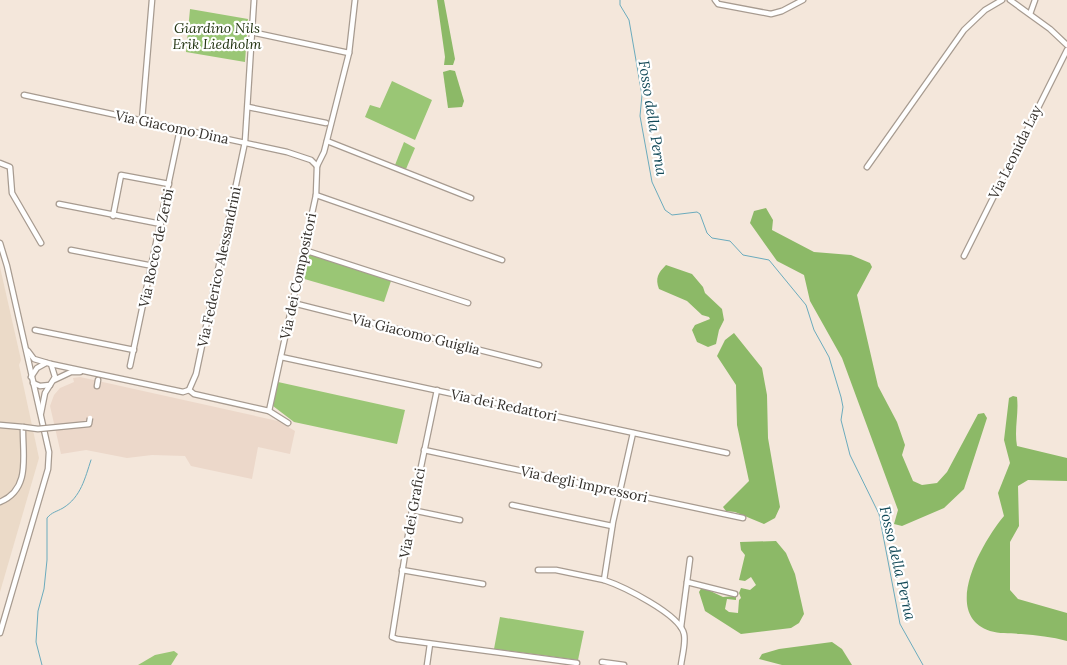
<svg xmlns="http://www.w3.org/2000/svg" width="1067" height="665" font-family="Lora,serif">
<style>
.built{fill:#ebdac8}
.education{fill:#ecd8ca}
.green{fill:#9ac675}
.forest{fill:#8cb967}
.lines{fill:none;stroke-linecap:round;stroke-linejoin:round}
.stream{stroke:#6babbd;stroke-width:1}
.minor-casing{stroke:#a79b90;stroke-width:7}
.minor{stroke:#fff;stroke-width:4.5}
.minor-bridge-casing{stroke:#a79b90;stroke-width:7;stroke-linecap:butt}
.minor-bridge{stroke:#fff;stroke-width:4.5}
.labels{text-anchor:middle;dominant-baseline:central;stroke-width:4.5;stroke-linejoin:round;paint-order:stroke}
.park-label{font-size:14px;font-style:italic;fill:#243613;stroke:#fff}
.street-label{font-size:14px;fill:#34302b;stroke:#fff}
.water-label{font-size:15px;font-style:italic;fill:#124958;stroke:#fff}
</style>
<rect width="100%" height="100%" fill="#f4e7db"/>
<!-- built -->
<path class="built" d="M0,267l21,93 -2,5 20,93 -39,134z"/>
<!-- education -->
<path class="education" d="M80,377l198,44 17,10 -5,23 -32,-7 -6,32 -61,-13 -6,-10 -33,-1 -25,3 -41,-8 -25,4 -11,-48 4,-11 6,-7 14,-6 -1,-4z"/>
<!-- green -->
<g class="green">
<path d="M190,9l58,10 -3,43 -59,-10z"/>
<path d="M392,81l40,19 -17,40 -50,-23 5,-12 10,3z"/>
<path d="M404,142l11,6 -9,21 -11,-4z"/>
<path d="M309,253l82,28 -7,21 -83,-24 4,-23z"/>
<path d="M278,382l127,28 -8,34 -103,-22 -21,-16z"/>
<path d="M500,617l84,14 -6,29 -84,-11z"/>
<path d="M174,651l4,3 -7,11h-33l17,-10z"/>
</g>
<!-- forest -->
<g class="forest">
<path d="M437,0h7l11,59 -2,6h-9l1,-8z"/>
<path d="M450,70l5,1 9,30 -2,6 -14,1 -5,-36z"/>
<path d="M766,208l7,12 -1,10 42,22 37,3 19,8 2,4 -15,28 21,91 19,36 8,23 -3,10 11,26 9,4 15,-2 10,-11 31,-58 6,-1 3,5 -23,71 -20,19 -42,18 -8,-2 4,-14 -56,-152 -32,-57 -6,-26 -27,-14 -27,-38 4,-12z"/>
<path d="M666,265l26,9 11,13 2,6 17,16 2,11 -5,10 -3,14 -8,3 -11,-5 -5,-12 3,-5 15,-6 -1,-2 -7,-2 -15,-14 -28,-12c-4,-11 -1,-16 7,-24z"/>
<path d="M734,333l28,35 5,27 1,43 12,69 -5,11 -11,6 -29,-12 -9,-1 -3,-4 26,-26 -12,-56 -1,-40 -19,-29 8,-16z"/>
<path d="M1013,396l4,1c2,17 -3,32 0,49l50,12v23l-39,-1 -10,6 1,40 -9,16v48l8,9 49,14v28c-15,-4 -30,-6 -46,-7 -9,-1 -21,0 -31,-3 -50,-17 -7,-90 14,-115l-6,-23 12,-30 -6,-23 5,-42z"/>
<path d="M776,541l10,12 9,21 9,40 -5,9 -8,5 -50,6 -36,-23 -6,-19 3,-5 21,10 13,-1v4l-9,-1 -2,10 4,3 9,1 1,-13 2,-2 -2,-5 2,-5 9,2 6,-5 -5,-8 -6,4 -6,-1 6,-25 -4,-5 -1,-8z"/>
<path d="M832,642l10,7 10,16h-70l-23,-6 3,-5 17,-5z"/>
</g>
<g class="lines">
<!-- stream -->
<g class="stream">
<path d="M620,0v5l9,15 13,75 -2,21 12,66 13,28 7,5 25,-3 3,2 7,19 5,5 18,3 13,14 26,5 37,45 8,25 15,27 12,40 2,10 -2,13 9,35 29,59 21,110 23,41"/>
<path d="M42,665l-6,-23 2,-31 6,-22 3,-29v-42c5,-6 9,-6 16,-10 18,-11 22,-30 28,-48"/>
</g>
<!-- minor casing -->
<g class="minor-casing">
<g id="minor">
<path d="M715,0l3,4 53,10 11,-3 21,-11"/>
<path d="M1010,0l40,29 17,16"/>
<path d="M1030,14l5,-14"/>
<path d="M251,32l98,21"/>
<path d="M24,95l263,57 24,8 6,6"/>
<path d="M248,107l78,16"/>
<path d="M142,120l10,-120"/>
<path d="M327,141l144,57"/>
<path d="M0,163l10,4 2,26 29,50"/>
<path d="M867,167l97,-137 21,-20 17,-10"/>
<path d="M316,195l186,65"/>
<path d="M59,204l102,20"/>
<path d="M113,216l8,-41 48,9"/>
<path d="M0,243l7,23 42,186 -1,17 -48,164"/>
<path d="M71,250l82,16"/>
<path d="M304,250l164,53"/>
<path d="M964,256l103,-206"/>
<path d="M293,303l246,62"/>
<path d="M35,330l99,20"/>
<path d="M28,351l6,8 17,5 132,28 6,-2"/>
<path d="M281,357l446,96"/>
<path d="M130,366l50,-237"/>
<path d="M31,377l6,-9 9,-5"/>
<path d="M54,380l17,-8h9"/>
<path d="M33,383l7,3 10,-1"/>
<path d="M97,386l1,-6"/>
<path d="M189,390l7,-16 49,-232 9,-142"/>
<path d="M189,390l5,4 75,17 19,12"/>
<path d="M437,390l-25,120 -20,127 5,2 180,24"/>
<path d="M269,411l47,-216 1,-29 7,-14 25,-99 6,-53"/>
<path d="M41,413l4,-20 10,-16 -4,-13"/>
<path d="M0,425l23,2c-1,26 9,62 -23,75"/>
<path d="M633,433l-20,89 -9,58c18,6 76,34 80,54 2,9 -2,22 -3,31"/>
<path d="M424,450l319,68"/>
<path d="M512,505l100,21"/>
<path d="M412,510l48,10"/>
<path d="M402,570l81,14"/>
<path d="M538,570h18l48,10"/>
<path d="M687,582l48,12"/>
<path d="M681,627l9,-68"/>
<path d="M602,662l22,3"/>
<path d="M427,665l3,-21"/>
</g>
</g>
<!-- minor -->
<use href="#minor" class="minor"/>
<!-- minor-bridge casing -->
<g class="minor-bridge-casing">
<path id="minor-bridge" d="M23,427l15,2 51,-5 1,-6"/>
</g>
<!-- minor-bridge -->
<use href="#minor-bridge" class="minor-bridge"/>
</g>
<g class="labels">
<!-- park labels -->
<g class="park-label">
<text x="217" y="28">Giardino Nils<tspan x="217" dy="16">Erik Liedholm</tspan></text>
</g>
<!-- street labels -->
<g class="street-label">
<text transform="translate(172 127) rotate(12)">Via Giacomo Dina</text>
<text transform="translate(1015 152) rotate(-64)">Via Leonida Lay</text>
<text transform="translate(156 248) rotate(-78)">Via Rocco de Zerbi</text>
<text transform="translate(219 267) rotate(-78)">Via Federico Alessandrini</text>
<text transform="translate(298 276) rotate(-78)">Via dei Compositori</text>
<text transform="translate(416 334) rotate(14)">Via Giacomo Guiglia</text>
<text transform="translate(504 405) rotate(12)">Via dei Redattori</text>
<text transform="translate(584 484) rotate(12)">Via degli Impressori</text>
<text transform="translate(412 513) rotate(-80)">Via dei Grafici</text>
</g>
<!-- water labels -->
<g class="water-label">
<text transform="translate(653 118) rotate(81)">Fosso della Perna</text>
<text transform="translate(898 563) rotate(77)">Fosso della Perna</text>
</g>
</g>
</svg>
